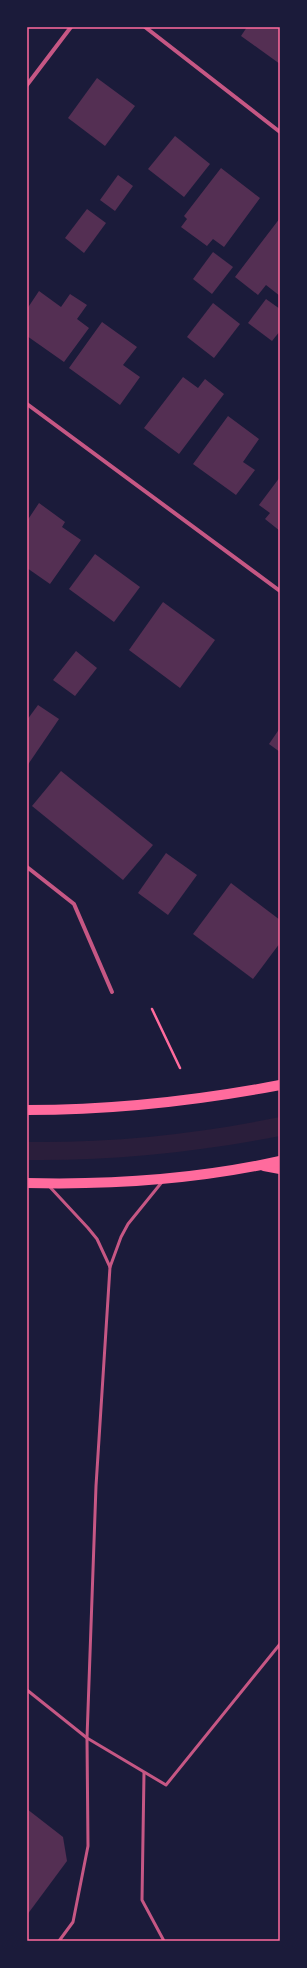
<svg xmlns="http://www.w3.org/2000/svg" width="307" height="1968" font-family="Merriweather,serif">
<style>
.green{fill:#2a1e3b}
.building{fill:#542f53}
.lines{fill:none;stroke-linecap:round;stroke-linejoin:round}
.path{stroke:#ff6b9d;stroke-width:2.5}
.service{stroke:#c65784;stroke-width:3}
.minor{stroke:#c65784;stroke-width:4}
.primary{stroke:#ff6b9d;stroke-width:10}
.neatline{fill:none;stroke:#ff6b9d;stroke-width:1.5}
</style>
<rect width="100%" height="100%" fill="#1b1b3a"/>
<!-- green -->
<path class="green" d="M280,1117v19c-83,16 -168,25 -253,24v-18c85,1 170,-8 253,-25z"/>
<!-- building -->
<g class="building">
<path d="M247,27h33v37l-39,-28z"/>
<path d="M97,78l38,28 -30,40 -37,-28z"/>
<path d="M175,136l35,28 -26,33 -36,-28z"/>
<path d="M221,168l39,30 -36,49 -11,-8 -6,7 -26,-19 6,-8 -3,-3z"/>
<path d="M118,175l15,11 -18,25 -15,-11z"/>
<path d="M87,209l19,14 -22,30 -19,-15z"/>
<path d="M280,218v78l-14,-11 -8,10 -23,-18z"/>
<path d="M213,252l20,15 -21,27 -19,-15z"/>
<path d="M39,291l22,16 9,-13 17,11 -10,14 12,9 -25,34 -37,-26v-27z"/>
<path d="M266,299l14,10v22l-8,10 -24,-18z"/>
<path d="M213,303l27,21 -26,34 -27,-21z"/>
<path d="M102,322l35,25 -14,18 17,12 -20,28 -51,-37z"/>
<path d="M183,377l15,11 7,-9 19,15 -45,60 -35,-26z"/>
<path d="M228,416l31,23 -16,23 12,8 -19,25 -43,-31z"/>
<path d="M280,477v54l-15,-12 5,-6 -11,-8z"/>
<path d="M39,503l26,19 -3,5 19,13 -31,44 -23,-16v-47z"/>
<path d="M95,554l45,33 -26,35 -45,-33z"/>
<path d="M163,602l52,38 -35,48 -51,-38z"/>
<path d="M76,651l21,17 -22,28 -22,-16z"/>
<path d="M38,705l21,14 -32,47v-46z"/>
<path d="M280,728v24l-11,-8z"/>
<path d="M61,771l92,74 -30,35 -91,-74z"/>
<path d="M166,853l31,22 -29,40 -30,-22z"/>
<path d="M231,883l49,37v23l-27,36 -60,-45z"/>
<path d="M27,1809l36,28 4,24 -40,54z"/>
</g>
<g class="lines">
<!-- path -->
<path class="path" d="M152,1009l28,59"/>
<!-- service -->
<g class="service">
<path d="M49,1186l39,42 9,11 13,28"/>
<path d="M27,1690l60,48 79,47 114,-141"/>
<path d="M144,1773l-2,127 22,41"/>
<path d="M59,1941l14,-19 15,-76 -1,-108 9,-252 14,-219 11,-30 7,-13 34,-42"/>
</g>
<!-- minor -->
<g class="minor">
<path d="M145,27l135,105"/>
<path d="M27,85l44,-58"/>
<path d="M27,404l253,187"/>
<path d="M27,867l47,37 38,88"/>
</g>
<!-- primary -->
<g class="primary">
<path d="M27,1110c85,0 169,-9 253,-25"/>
<path d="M264,1166l16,3"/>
<path d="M27,1183c83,2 172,-4 253,-22"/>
</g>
</g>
<!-- border -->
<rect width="307" height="1968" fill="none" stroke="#1b1b3a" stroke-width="56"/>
<rect x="28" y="28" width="251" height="1912" class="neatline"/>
</svg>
